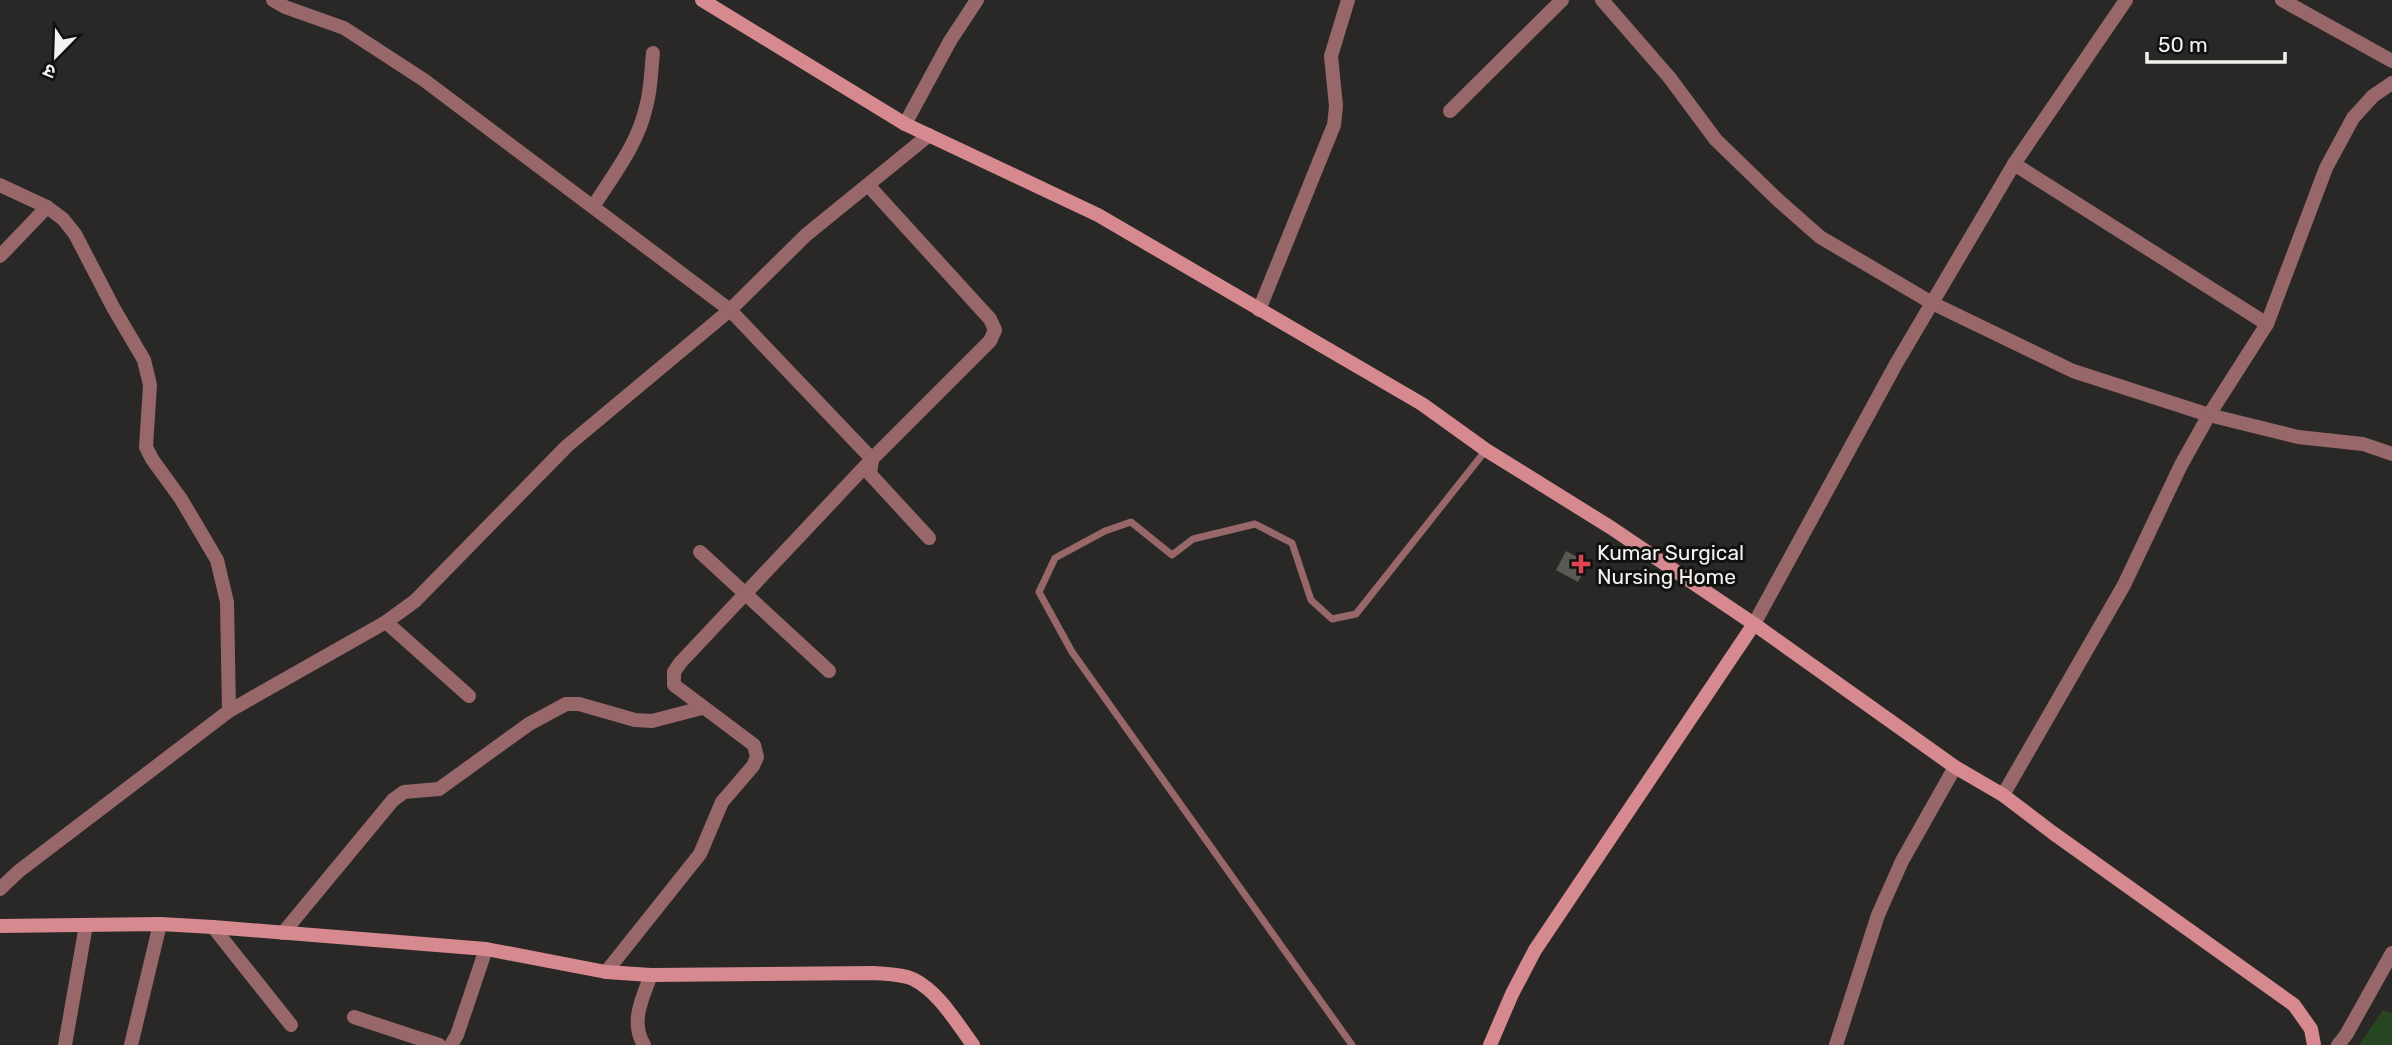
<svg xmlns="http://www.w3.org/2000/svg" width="2392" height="1045" font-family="Rubik,'Noto Sans Devanagari',sans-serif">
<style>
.green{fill:#254620}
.building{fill:#595855}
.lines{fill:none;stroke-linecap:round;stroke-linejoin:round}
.lane{stroke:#97676a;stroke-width:7}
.street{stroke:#97676a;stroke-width:14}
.secondary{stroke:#d68a8f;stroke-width:14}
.health-dot{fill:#e0444e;stroke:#111110;stroke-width:2.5}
.labels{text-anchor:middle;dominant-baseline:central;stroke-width:6;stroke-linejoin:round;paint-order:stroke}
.poi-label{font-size:21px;fill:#f4f3f1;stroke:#111110;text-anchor:start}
</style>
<rect width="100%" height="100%" fill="#292826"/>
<!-- green -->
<path class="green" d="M2383,1010l9,3v32h-33z"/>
<!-- building -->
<path class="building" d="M1566,551l22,12 -10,19 -22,-12z"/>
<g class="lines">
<!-- lane -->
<path class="lane" d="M1352,1045l-280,-393 -33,-60 16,-34 50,-27 26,-9 41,33 21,-16 62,-15 37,19 19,57 21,19 24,-5 130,-164"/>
<!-- street -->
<g class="street">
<path d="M273,0l12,7 59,21 80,52 306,230 142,149 -2,15 59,64"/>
<path d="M1602,0l67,77 47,63 62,60 42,37 112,66 141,68 136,44 89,22 65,7 29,10"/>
<path d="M2282,0l110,61"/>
<path d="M1450,111l112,-111"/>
<path d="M905,124l45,-83 27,-41"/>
<path d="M2014,164l253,160"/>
<path d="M0,185l47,22 16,12 12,15 39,75 30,51 6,25 -4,62 6,12 29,40 36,61 10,42 2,109"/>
<path d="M593,207c20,-32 45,-63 53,-100 5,-17 5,-36 7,-54"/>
<path d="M0,256l47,-49"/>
<path d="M1259,310l75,-185 2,-19 -5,-50 17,-56"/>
<path d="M700,552l129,119"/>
<path d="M386,622l83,74"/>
<path d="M1754,624l142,-260 118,-200 112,-164"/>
<path d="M2003,795l121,-210 57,-120 28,-50 58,-91 59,-156 27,-50 20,-22 19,-13"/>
<path d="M0,889l19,-18 210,-160 157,-89 29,-21 152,-155 163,-136 76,-75 123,-100"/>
<path d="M213,927l78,98"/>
<path d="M283,933l110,-133 11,-8 35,-3 90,-65 37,-20h13l56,16 17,1 50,-13"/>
<path d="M606,972l94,-118 22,-52 31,-36 4,-9 -3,-12 -80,-60v-13l6,-9 192,-204 118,-118 5,-11 -5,-11 -122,-134"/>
<path d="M354,1017l85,28"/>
<path d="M65,1045l21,-120"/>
<path d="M131,1045l29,-121"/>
<path d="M451,1045l6,-10 29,-86"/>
<path d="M644,1045c-14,-23 -2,-46 7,-70"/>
<path d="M1836,1045l42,-130 24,-54 53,-94"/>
<path d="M2338,1045l8,-10 46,-82"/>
</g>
<!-- secondary -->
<g class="secondary">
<path d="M702,0l203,124 193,91 324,189 64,46 124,77 144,97 201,143 48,28 50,38 241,172 17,24 3,16"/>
<path d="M0,926l160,-2 53,3 273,22 120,23 45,3 223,-2c12,1 28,1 39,6 26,13 43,43 60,66"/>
<path d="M1490,1045l22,-51 23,-44 219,-326"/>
</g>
</g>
<!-- markers -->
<path class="health-dot" d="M1577.5 553.5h7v7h7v7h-7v7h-7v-7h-7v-7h7z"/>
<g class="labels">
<!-- poi labels -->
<g class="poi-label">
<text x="1597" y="552">Kumar Surgical<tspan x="1597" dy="24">Nursing Home</tspan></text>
</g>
</g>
<!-- north arrow -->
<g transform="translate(56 56) rotate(203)" stroke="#111110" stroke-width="5" paint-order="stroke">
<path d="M0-5L12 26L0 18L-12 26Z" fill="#f4f3f1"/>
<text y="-10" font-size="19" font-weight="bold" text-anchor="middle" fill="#f4f3f1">उ</text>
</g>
<!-- scale -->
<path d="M2147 52v10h138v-10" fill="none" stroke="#f4f3f1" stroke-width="3.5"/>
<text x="2158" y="52" font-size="21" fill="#f4f3f1" stroke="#111110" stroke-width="5" paint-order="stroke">50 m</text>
</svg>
